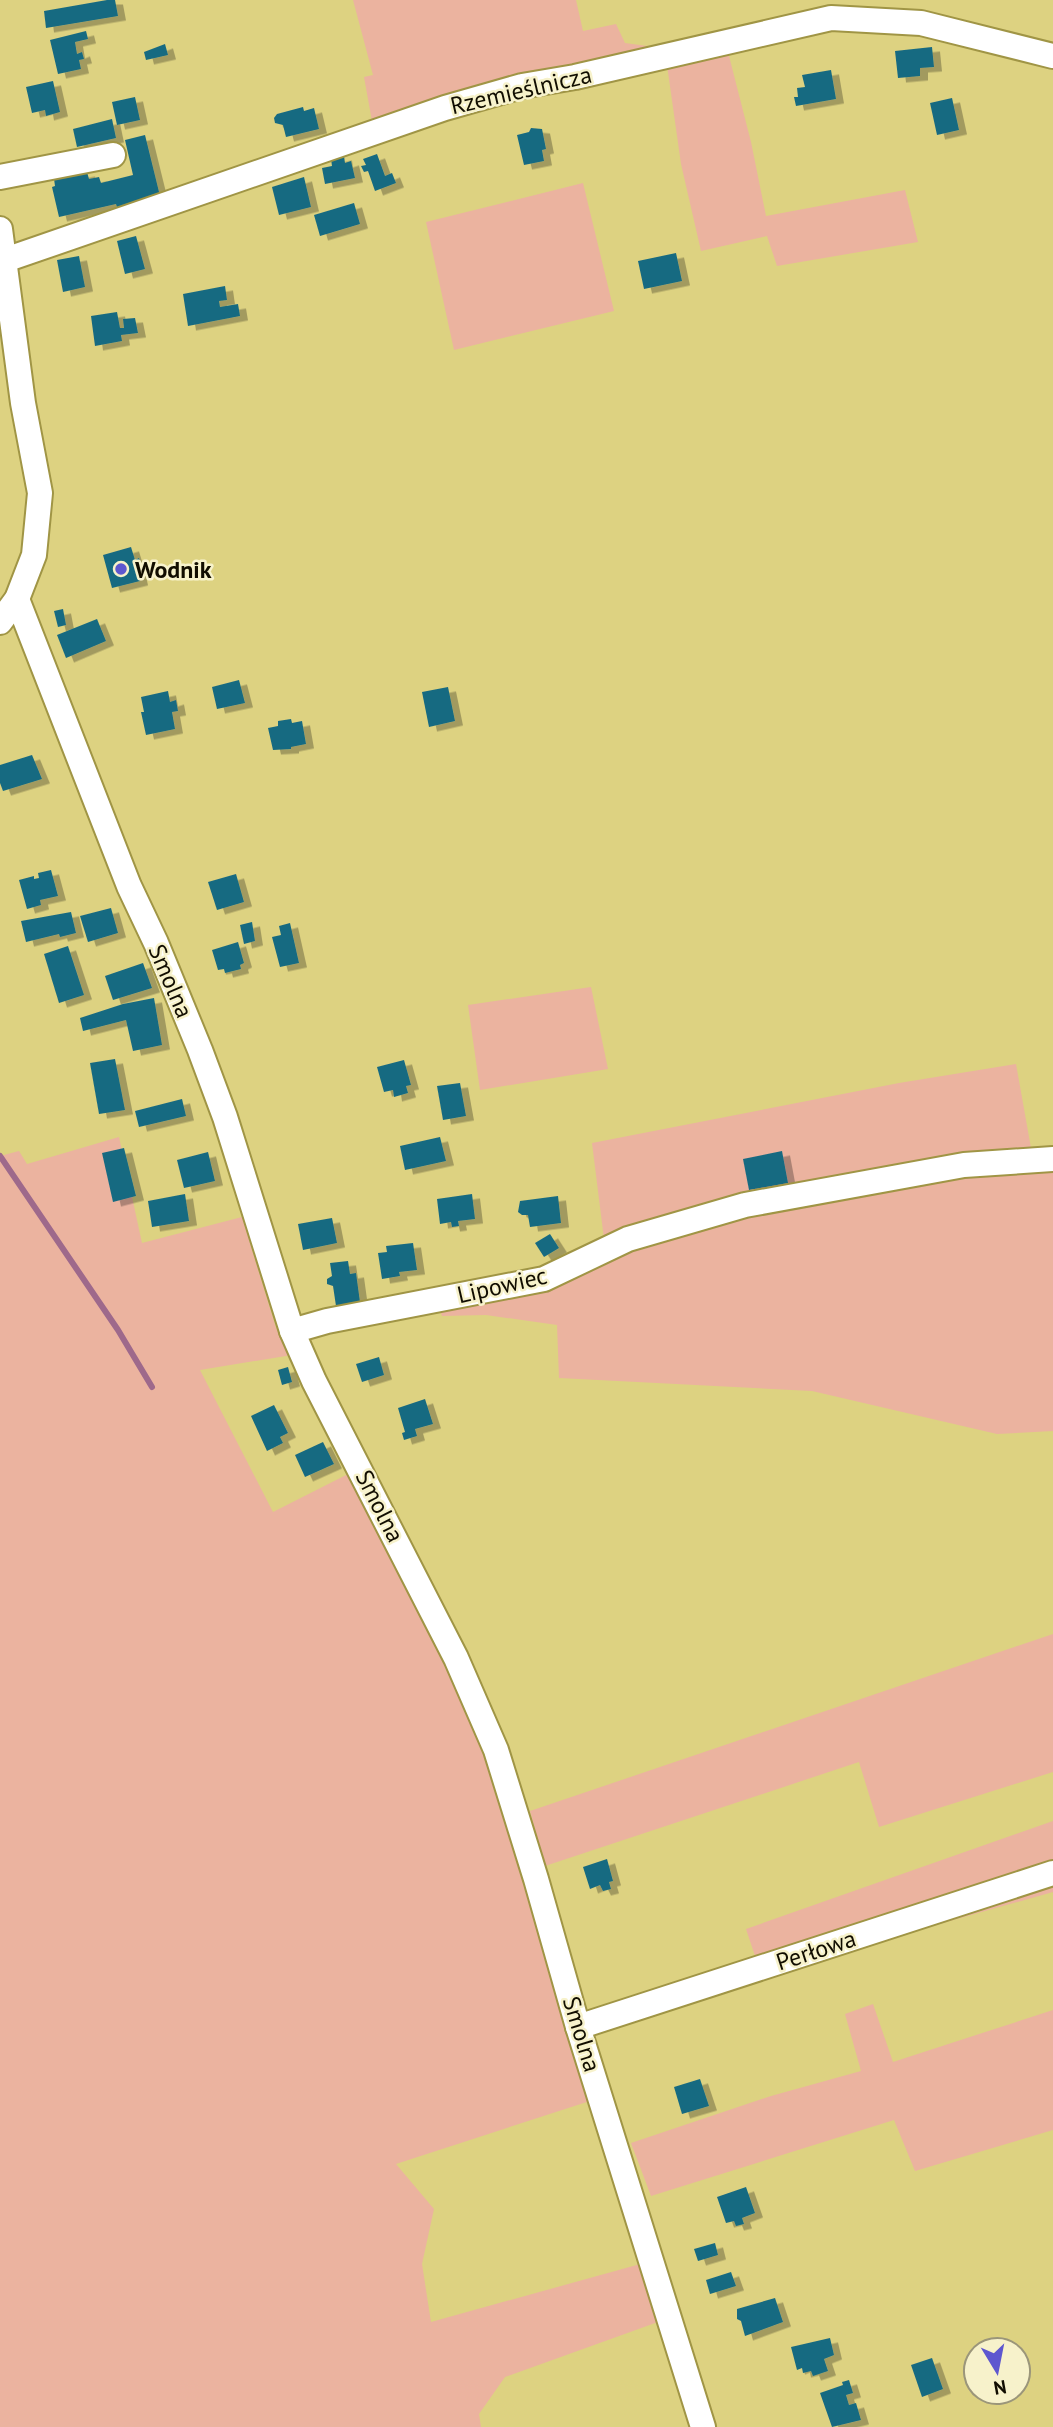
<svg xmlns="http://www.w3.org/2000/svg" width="1053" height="2427" font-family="'PT Sans',sans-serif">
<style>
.green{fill:#ebb39f}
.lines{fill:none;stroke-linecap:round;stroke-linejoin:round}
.stream{stroke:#9e698b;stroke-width:6}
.building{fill:#196a81;filter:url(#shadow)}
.minor-casing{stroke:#a09545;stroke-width:28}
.minor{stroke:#fff;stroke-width:24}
.poi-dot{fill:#5e57cf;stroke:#f7f2cb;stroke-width:2.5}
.labels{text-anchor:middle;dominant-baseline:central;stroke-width:5;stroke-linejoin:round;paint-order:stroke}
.street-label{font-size:24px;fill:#110d00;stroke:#f7f2cb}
.poi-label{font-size:24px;font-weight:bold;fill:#110d00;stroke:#f7f2cb;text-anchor:start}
</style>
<defs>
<filter id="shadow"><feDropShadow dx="8" dy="4.5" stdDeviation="0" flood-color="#0004"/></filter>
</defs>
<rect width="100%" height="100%" fill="#ddd281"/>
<!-- green -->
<g class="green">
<path d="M353,0h223l7,31 33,-7 9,19 37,5 -290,73 -8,-44 9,-2z"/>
<path d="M728,52l23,90 15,74 139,-26 13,52 -141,24 -10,-30 -66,15 -20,-87 -14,-99z"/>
<path d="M583,183l31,128 -160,39 -28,-128z"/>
<path d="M591,987l17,82 -128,21 -12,-85z"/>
<path d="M1016,1064l15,84 -66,10 -361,81 -12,-96 307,-60z"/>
<path d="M119,1137l23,106 100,-26 34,111 16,27 -92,15 73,142 77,-39 99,193 52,131 17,70 75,233 -197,64 38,45 -12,55 9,58 213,-59 14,59 -153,55 -26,37 2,13h-481v-1271l19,-5 8,13z"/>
<path d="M1053,1168v263l-56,3 -185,-43 -253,-13 -2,-53 -71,-10 -44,1 -3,-8 284,-91 239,-44z"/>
<path d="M1053,1634v138l-174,55 -20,-65 -314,104 -15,-55z"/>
<path d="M1053,1821v71l-292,82 -15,-45z"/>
<path d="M873,2004l20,58 160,-52v120l-138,41 -21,-51 -243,76 -20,-53 140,-47 90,-25 -16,-57z"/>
</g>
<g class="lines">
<!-- stream -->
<path class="stream" d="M0,1156l118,174 34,57"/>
</g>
<!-- building -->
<g class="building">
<path d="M107,0h8l3,16 -72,12 -2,-17z"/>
<path d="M86,31l2,8 -13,3 2,12 5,-2 2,7 -5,1 2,9 -23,5 -8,-34z"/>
<path d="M165,44l3,11 -22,5 -2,-8z"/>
<path d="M932,47l2,20 -14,1v8l-22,2 -3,-27z"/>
<path d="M831,70l5,29 -40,7 -2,-9h4l-1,-9 8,-1 -3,-12z"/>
<path d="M53,81l7,31 -14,4 -1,-6 -13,3 -6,-26z"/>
<path d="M135,97l5,23 -23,5 -5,-23z"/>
<path d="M952,98l7,32 -22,5 -7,-32z"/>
<path d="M303,107l1,4 10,-3 5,21 -33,8 -3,-12 -8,-2 -1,-5 3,-4z"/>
<path d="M112,119l4,19 -39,9 -4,-18z"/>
<path d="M531,128l11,1 4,20 -4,1 2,11 -20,4 -7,-30 12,-3z"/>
<path d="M145,135l15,61 -43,11 -1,-3 -57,13 -7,-30 3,-1 -1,-7 33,-7 2,7 10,-2 2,6 32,-8 -8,-35z"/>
<path d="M377,154l8,22 7,-3 4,10 -21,8 -7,-20 -4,1 -3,-6 5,-1 -3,-6z"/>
<path d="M344,156l1,7 6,-2 4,17 -30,6 -3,-16 10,-2 -1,-7z"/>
<path d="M304,177l7,30 -32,8 -7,-28z"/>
<path d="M354,203l6,21 -40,12 -6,-21z"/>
<path d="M136,236l9,33 -20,5 -8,-33z"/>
<path d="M676,253l6,28 -38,8 -6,-28z"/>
<path d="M79,256l6,31 -22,5 -6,-32z"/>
<path d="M225,286l2,14 -8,1 1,6 18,-3 2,12 -52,10 -5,-32z"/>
<path d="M117,312l3,16h4l-1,-9 12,-1 3,15 -17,2 1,6 -27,5 -4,-30z"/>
<path d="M131,547l4,13 4,-2 2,7 -4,1 3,15 -28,7 -9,-33z"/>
<path d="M63,609l3,16 -8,2 -4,-16z"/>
<path d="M97,619l9,22 -40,17 -9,-23z"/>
<path d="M239,680l6,23 -28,6 -5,-22z"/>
<path d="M448,687l7,34 -26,6 -7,-35z"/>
<path d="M168,691l2,11 6,-2 2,11 -6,1 3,17 -29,6 -5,-23h3l-3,-15z"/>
<path d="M291,719l1,4 10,-2 4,23 -15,3v2l-18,1 -5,-22 10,-2v-5z"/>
<path d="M32,755l10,24 -39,12 -3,-8v-18z"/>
<path d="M51,870l7,26 -18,4 1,5 -14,4 -8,-29 15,-4v3l5,-1 -1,-5z"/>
<path d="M236,874l8,28 -27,8 -9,-28z"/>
<path d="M111,908l7,25 -30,9 -8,-26z"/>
<path d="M71,912l5,21 -16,4 -1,-3 -33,8 -5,-21z"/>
<path d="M252,922l3,19 -11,3 -4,-19z"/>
<path d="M290,923l9,40 -19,4 -8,-30 9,-2 -2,-9z"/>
<path d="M238,942l6,21 -4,2 1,4 -16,4 -1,-4 -6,1 -6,-20z"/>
<path d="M68,946l16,49 -25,8 -15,-49z"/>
<path d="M143,963l9,25 -39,12 -8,-24z"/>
<path d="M154,998l8,47 -29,6 -7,-31 -43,11 -3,-13 43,-14z"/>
<path d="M115,1059l10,51 -26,4 -9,-51z"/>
<path d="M404,1060l7,25 -5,1 2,7 -14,4 -1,-7 -9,2 -7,-25z"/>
<path d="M460,1083l6,33 -23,4 -6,-34z"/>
<path d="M182,1099l4,17 -47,11 -4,-16z"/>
<path d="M440,1137l6,24 -41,9 -5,-24z"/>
<path d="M124,1148l12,48 -23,6 -11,-49z"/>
<path d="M782,1151l6,32 -39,7 -6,-31z"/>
<path d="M208,1152l7,29 -31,7 -7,-28z"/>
<path d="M185,1194l4,27 -37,6 -4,-26z"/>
<path d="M472,1194l3,25 -17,2 1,5 -7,1 -1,-5 -11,2 -3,-25z"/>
<path d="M558,1196l3,27 -31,4 -2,-12h-6l-4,-3 2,-11z"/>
<path d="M332,1218l5,25 -34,7 -5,-26z"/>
<path d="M550,1234l9,14 -15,9 -9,-14z"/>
<path d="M413,1243l4,27 -18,2 1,4 -18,3 -4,-26 9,-1 -1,-6z"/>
<path d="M348,1261l2,13 6,-1 4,29 -24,4 -3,-20 -6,-2v-5l5,-3 -2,-13z"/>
<path d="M379,1357l5,18 -22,7 -6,-18z"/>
<path d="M288,1367l4,15 -10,3 -4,-15z"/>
<path d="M425,1399l8,25 -18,5 2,7 -13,4 -2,-7 3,-1 -7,-24z"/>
<path d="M274,1405l14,28 -8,4 3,6 -16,8 -16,-35z"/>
<path d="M323,1442l11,22 -29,13 -10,-22z"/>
<path d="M607,1859l6,22 -4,1 2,7 -8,2 -3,-6 -10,4 -7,-22z"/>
<path d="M700,2079l9,27 -27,8 -8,-27z"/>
<path d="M746,2187l9,26 -13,5 2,6 -8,2 -2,-5 -8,2 -9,-26z"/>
<path d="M715,2243l3,12 -20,6 -4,-12z"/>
<path d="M731,2272l5,14 -26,8 -4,-14z"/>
<path d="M775,2298l8,24 -38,14 -4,-15 -4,-2v-10z"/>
<path d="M830,2338l4,17 -10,4 4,12 -15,5 -2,-5 -8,2 -1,-5 -5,2 -6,-23z"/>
<path d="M932,2358l11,31 -21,8 -11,-32z"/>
<path d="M849,2380l4,13 -7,2 3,10 7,-2 5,17 -29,7 -12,-34 23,-8 -1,-3z"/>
</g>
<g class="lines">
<!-- minor casing -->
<g class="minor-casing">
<g id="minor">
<path d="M0,177l113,-22"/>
<path d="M0,229l23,174 17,90 -6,62 -17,44 -17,23"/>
<path d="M5,260l440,-152 77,-22 53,-9 256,-59 90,5 132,33"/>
<path d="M17,599l112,287 27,57 44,107 25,67 67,214 22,50 142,277 40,92 40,129 42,148 125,400"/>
<path d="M292,1331l35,-10 217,-42 84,-40 117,-34 219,-40 89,-6"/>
<path d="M578,2027l475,-154"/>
</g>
</g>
<!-- minor -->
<use href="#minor" class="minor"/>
</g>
<!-- markers -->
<circle class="poi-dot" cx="121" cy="569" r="7"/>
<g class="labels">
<!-- street labels -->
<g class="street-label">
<text transform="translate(521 90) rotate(-13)">Rzemieślnicza</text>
<text transform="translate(171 981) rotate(67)">Smolna</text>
<text transform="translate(502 1285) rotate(-13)">Lipowiec</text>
<text transform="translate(380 1506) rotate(63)">Smolna</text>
<text transform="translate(816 1950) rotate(-18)">Perłowa</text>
<text transform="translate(582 2034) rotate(73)">Smolna</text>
</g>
<!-- poi labels -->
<g class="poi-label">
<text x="135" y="569">Wodnik</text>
</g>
</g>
<!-- north arrow -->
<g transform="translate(997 2371) rotate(170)"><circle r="33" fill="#f7f2cb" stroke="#9b967a" stroke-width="2"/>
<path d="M0-5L12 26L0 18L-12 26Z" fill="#5e57cf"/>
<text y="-10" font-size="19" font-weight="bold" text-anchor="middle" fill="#110d00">N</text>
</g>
</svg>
